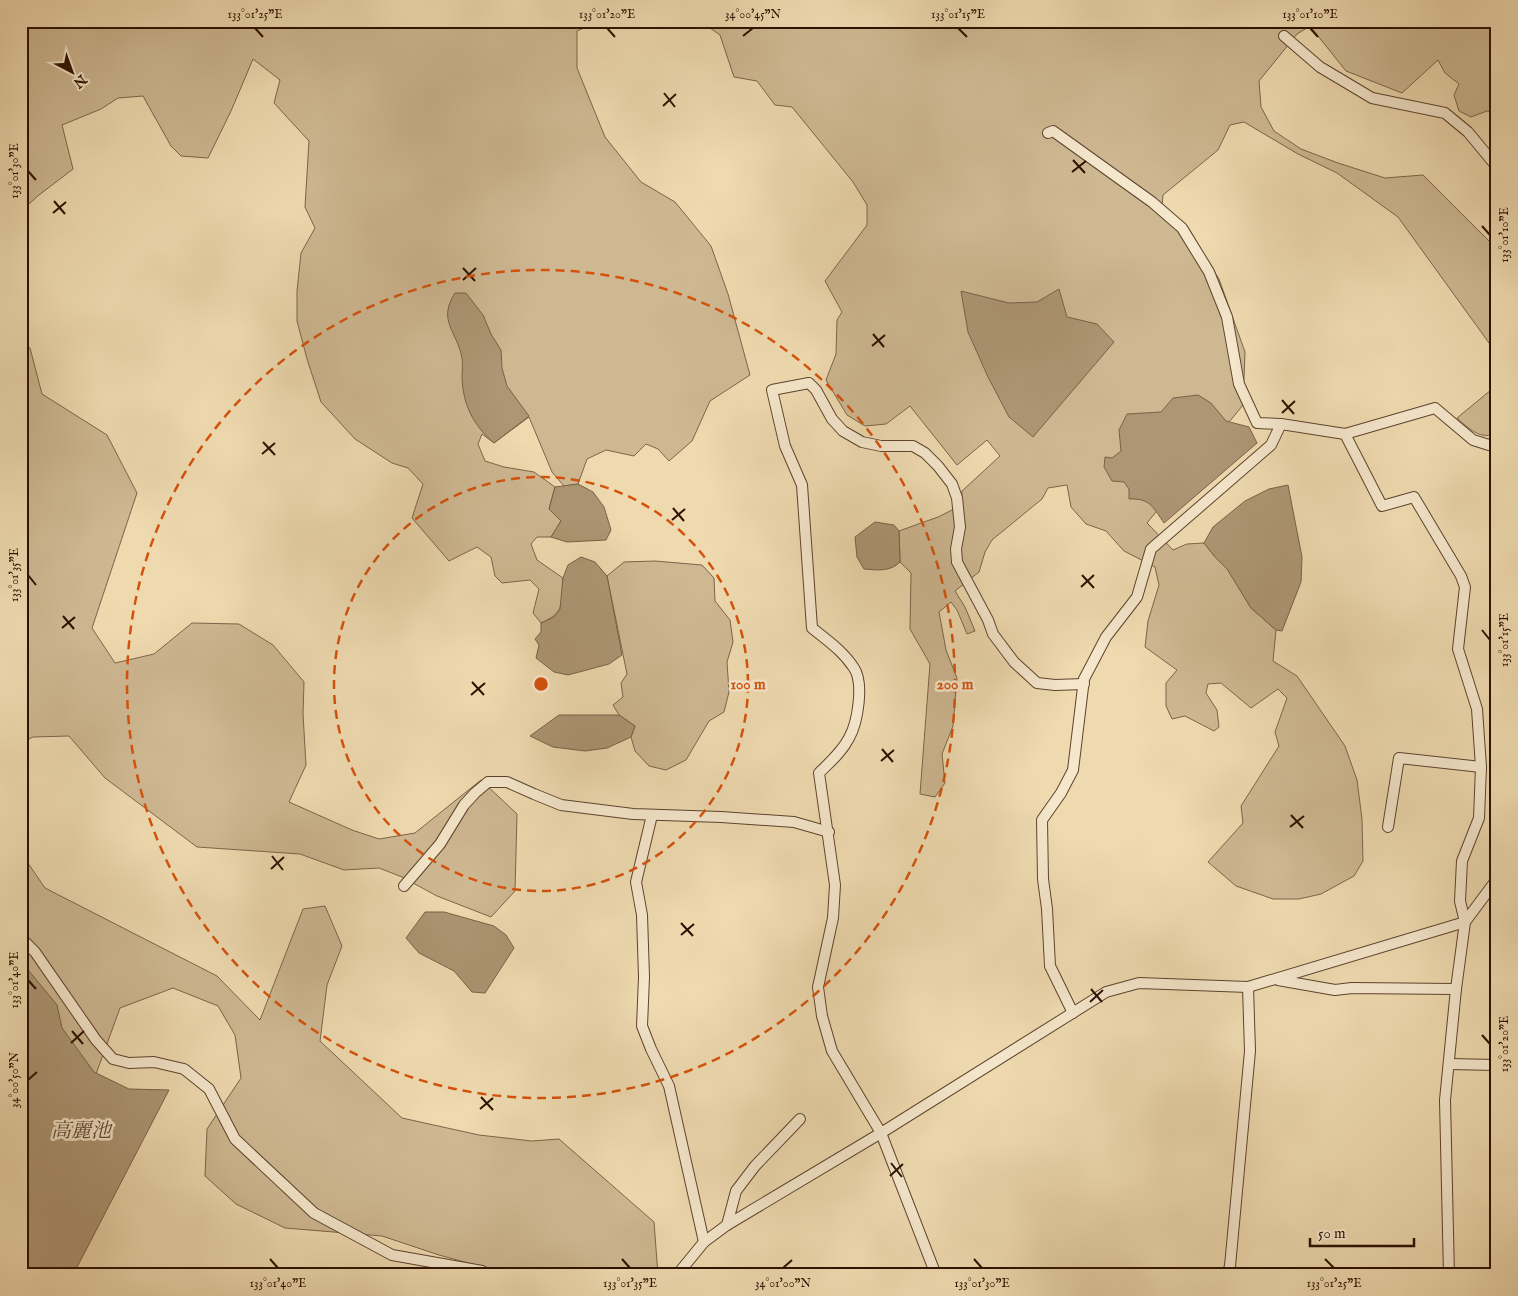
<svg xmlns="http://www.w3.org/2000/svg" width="1518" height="1296" font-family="'IM FELL English','Noto Serif JP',serif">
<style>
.green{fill:#ceb892;stroke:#7d644a}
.water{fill:#ad9674;stroke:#796146}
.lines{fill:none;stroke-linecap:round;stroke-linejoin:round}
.minor-casing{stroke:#5d432d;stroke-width:12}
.minor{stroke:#f5e7cc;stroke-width:10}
.ticks{fill:none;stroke:#2c1101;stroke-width:2}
.ring{fill:none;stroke:#d5520b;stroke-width:2.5;stroke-dasharray:9 6}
.labels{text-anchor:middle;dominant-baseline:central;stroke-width:5;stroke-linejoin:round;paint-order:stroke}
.water-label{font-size:20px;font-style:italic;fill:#60462f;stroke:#f5e7cc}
.centre{fill:#d5520b;stroke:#f5e7cc;stroke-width:2.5}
.ring-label{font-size:15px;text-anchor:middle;font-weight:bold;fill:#d5520b;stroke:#f5e7cc;stroke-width:5;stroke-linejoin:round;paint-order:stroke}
.neatline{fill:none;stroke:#2c1101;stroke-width:2}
.ticks-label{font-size:12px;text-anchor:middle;fill:#2c1101}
</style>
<rect width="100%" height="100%" fill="#efdab0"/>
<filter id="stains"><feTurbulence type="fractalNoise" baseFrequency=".004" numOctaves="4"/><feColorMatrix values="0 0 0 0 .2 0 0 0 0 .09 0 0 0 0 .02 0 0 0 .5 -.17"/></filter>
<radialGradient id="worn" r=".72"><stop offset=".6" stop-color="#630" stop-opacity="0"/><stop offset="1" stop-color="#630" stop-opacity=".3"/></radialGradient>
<!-- green -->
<g class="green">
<path d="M21,21h579l-23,10v37l28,69 36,45 34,20 36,44 17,48 22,81 -40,26 -18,40 -23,20 -11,-12 -12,-5 -12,12 -28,-6 -19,9 -9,25 -14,2 -12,-14 -23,-55 -35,26 -12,-9 -4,10 7,17 19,6 30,5 21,15 -6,22 12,12 -10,16h-14l-6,7 6,16 26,18c-2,25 3,34 -22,45l-8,-10 6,-24 -9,-9 -28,3 -7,-7 -4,-19 -14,-10 -28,14 -37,-43 11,-34 -15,-16 -16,-5 -37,-24 -34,-37 -14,-43 -10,-38v-30l4,-38 14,-25 -10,-21 4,-66 -35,-38 6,-23 -27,-21 -22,52 -23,47 -27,-2 -10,-10 -28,-50 -25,2 -17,11 -39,16 11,44 -34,26 -18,16z"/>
<path d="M700,21h797v92l-10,-2 -16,6 -12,-6 -5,-16 5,-11 -14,-11 -7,-13 -36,33 -56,-22 -36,-45 -13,8 -38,47 2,26 13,24 27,18 37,14 47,15 38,-3 74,74v105l-99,-137 -61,-44 -39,-19 -54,-32 -14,3 -12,25 -55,45 -1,11 23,19 34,54 26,73 -2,53 -96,118 26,27 14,-6 17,-1 11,14 12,11 24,40 25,22 -3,31 24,15 48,70 12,34 5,39 1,42 -9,15 -33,18 -22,5h-26l-37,-13 -28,-24 35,-39 -2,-17 38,-60 -4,-14 12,-34 -9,-9 -27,19 -30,-25 -13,1 -2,9 11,17 2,17 -5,4 -29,-15 -13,3 -6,-13v-23l11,-13 -32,-23 3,-26 11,-36 -4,-18 -31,-16 -18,-20 -20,-7 -15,-17 -4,-22 -19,3 -6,11 -50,41 -7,12 -6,20 -24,19 10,16 10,24 -8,3 -10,-24 -6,-8 -12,10 7,38 11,28 -4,48 -11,28 3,29 -10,14 -15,-3 10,-130 -20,-35 1,-56 -11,-11 -1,-31 39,-14 24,-12v-14l38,-35 -13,-16 -30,25 -47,-59 -24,18 -21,2 -18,-11 -21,-35 10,-26 1,-34 5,-8 -17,-31 42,-56v-20l-14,-23 -61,-75 -17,-2 -18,-24 -23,-4 -14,-42z"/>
<path d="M21,342l9,6 12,46 65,41 30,58 -45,135 23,35 39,-9 38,-31 47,1 34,21 31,37 -1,32 3,51 -17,37 63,28 27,9 36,-6 66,-53 36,34 -2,77 -24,26 -54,-21 -35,-19 -23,-9 -35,2 -44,-16 -103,-7 -92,-69 -36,-42 -36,1 -12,6z"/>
<path d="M1497,385v48c-16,8 -29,-5 -40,-15z"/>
<path d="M655,561l47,4 12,13 1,23 15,19 3,22 -6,20 2,30 -5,20 -15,9 -23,39 -20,10 -17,-4 -14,-15 -4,-14 4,-11 -16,-11 -6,-10 10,-8 -2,-14 6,-9 -20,-98 17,-14z"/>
<path d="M21,853l24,35 172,88 43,44 43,-111 22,-3 17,40 -15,39 -7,56 82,77 77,17 53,6 27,-2 95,83 4,53h-146l-73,-20 -57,-19 -97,-8 -49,-24 -31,-28 2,-47 34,-51 -6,-43 -17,-29 -45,-18 -53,20 -97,267h-2z"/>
</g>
<!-- water -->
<g class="water">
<path d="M1059,289l8,28 30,7 17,18 -81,95 -24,-20 -21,-40 -20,-45 -7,-41 48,12 28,-1z"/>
<path d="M455,293h11l17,22 8,19 10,16 1,18 5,18 22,30 -35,27c-21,-18 -31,-38 -32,-66 0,-6 1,-13 0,-19 -5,-27 -25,-37 -7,-65z"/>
<path d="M1198,395l13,8 15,18 23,6 8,16 -93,80c-11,-16 -14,-25 -35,-24v-10l-5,-7 -12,-1 -8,-14 1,-10 7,1 9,-7 -2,-21 8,-16 34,-2 12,-14z"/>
<path d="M578,484l15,8 11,15 7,23 -5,10 -39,2 -16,-5 10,-16 -12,-12 6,-22z"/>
<path d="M1288,485l14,72 -1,25 -19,49 -6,-1 -25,-22 -24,-39 -12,-12 -11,-14 9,-16 32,-26 24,-12z"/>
<path d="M875,522l19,3 5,6 1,31c-10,10 -22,8 -36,7l-7,-12 -2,-20z"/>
<path d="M581,557l14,5 12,14 15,79 -13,9 -41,11 -14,-3 -18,-14 3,-13 -4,-6 6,-7v-9l13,-6 6,-8 3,-31 5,-13z"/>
<path d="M559,715h60l16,11 -4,11 -24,11 -22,3 -32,-4 -23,-11z"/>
<path d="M425,912h19l50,14 12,9 8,13 -29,45 -13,-1 -18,-21 -35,-18 -13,-15z"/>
<path d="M21,958l8,13 28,34 5,23 32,44 35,17 40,1 -96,185h-52z"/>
</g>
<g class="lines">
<!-- minor casing -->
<g class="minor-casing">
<g id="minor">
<path d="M1284,36l36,31 52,31 73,15 23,19 29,35"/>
<path d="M1048,133l5,-2 99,71 30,26 27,44 18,45 12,67 18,39 24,1"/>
<path d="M1345,434l37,72 32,-9 47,79 4,11 -7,62 19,60 4,58 -2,51 -17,43 -2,40 5,21 -9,67 -11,111 4,175"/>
<path d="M652,815l-16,67 6,33 2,62 -2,49 9,23 18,37 35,156"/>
<path d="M1388,827l11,-69 82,9"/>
<path d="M404,886l36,-42 24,-39 11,-12 13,-11h19l27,12 27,11 72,9 88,3 73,5 35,10"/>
<path d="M21,938l14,14 61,88 17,19 16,4 25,-1 30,7 25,20 26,50 79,74 78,42 90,16 8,4"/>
<path d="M1278,980l57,10 17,-2 104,1"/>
<path d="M1073,1013l-23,-47 -3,-57 -4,-30 -1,-59 19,-27 12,-23 11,-91 22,-42 31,-40 14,-48 120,-104 10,-21 64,10 90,-26 38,32 16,5 8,-4"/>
<path d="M1449,1064l48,1"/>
<path d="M727,1225l9,-34 19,-25 45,-47"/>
<path d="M677,1275l27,-33 23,-17 154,-92 225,-141 33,-9 109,4 217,-65 32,-43"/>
<path d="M936,1275l-55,-142 -49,-82 -10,-35 -4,-29 15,-69 2,-33 -16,-112c11,-11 23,-21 30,-35 9,-16 15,-55 5,-70 -11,-17 -27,-28 -42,-40l-10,-143 -17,-39 -13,-56 37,-7 7,7 16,29 11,12 19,11 19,4h32l12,7 13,13 14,18 5,14 3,29 -4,22 1,13 31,58 5,14 21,28 23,21 18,2 29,-1"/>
<path d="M1227,1275l3,-9 20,-215 -2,-64"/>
</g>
</g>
<!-- minor -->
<use href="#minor" class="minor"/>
</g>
<!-- ticks -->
<path class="ticks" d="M255,28l8,9M607,28l8,9M958,28l9,9M1310,28l8,9M743,36l10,-8M664,93l11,14M663,106l13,-12M1073,160l12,13M28,171l8,9M1072,172l14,-11M54,201l11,13M53,213l13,-11M1482,226l8,9M463,268l12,13M463,280l13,-12M873,334l11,13M872,346l13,-11M1282,400l12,14M1282,413l13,-12M263,442l12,13M262,454l13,-11M673,508l11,13M672,520l13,-11M28,575l8,10M1082,575l12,13M1081,587l13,-12M63,616l11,13M62,628l13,-11M1482,630l8,10M472,682l12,13M471,695l14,-12M882,749l11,13M881,761l13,-11M1291,815l12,13M1290,827l14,-11M272,856l11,14M271,869l13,-12M681,923l12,13M681,935l13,-11M28,980l8,9M1091,989l11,13M1090,1002l13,-12M72,1031l11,13M1482,1035l8,9M71,1043l13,-12M28,1080l9,-8M481,1097l12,13M480,1109l13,-11M891,1163l11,14M890,1176l13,-12M270,1259l8,9M622,1259l8,9M974,1259l8,9M1325,1259l9,9M783,1268l9,-8"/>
<!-- distance rings -->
<g class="ring">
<circle cx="541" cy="684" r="207"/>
<circle cx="541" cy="684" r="414"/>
</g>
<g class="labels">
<!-- water labels -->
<g class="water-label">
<text x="81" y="1131">高麗池</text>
</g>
</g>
<circle cx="541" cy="684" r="8" class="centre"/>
<g class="ring-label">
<text x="748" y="689">100 m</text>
<text x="955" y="689">200 m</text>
</g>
<!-- margin -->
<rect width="1518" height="1296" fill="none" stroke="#efdab0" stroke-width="55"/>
<!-- north arrow -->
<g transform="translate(72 72) rotate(139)" stroke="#f5e7cc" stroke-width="4" paint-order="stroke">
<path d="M0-4L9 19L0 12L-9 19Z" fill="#2c1101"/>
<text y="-8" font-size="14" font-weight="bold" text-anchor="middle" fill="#2c1101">N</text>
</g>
<!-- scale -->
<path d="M1310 1238v8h104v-8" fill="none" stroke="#2c1101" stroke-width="2.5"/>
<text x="1318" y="1238" font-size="15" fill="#2c1101" stroke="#f5e7cc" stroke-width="4" paint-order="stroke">50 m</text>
<rect x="28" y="28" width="1462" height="1240" class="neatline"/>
<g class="ticks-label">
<text x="255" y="18">133°01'25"E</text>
<text x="607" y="18">133°01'20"E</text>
<text x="753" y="18">34°00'45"N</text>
<text x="958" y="18">133°01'15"E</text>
<text x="1310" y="18">133°01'10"E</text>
<text transform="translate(14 171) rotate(-90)" y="4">133°01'30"E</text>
<text transform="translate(1504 235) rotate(-90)" y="4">133°01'10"E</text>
<text transform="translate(14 575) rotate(-90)" y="4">133°01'35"E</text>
<text transform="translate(1504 640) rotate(-90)" y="4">133°01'15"E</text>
<text transform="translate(14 980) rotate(-90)" y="4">133°01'40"E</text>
<text transform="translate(1504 1044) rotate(-90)" y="4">133°01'20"E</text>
<text transform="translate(14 1080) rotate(-90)" y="4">34°00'50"N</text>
<text x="278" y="1287">133°01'40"E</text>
<text x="630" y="1287">133°01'35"E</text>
<text x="783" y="1287">34°01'00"N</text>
<text x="982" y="1287">133°01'30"E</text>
<text x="1334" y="1287">133°01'25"E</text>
</g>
<rect width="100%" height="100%" filter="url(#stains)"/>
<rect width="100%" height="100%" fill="url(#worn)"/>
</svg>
